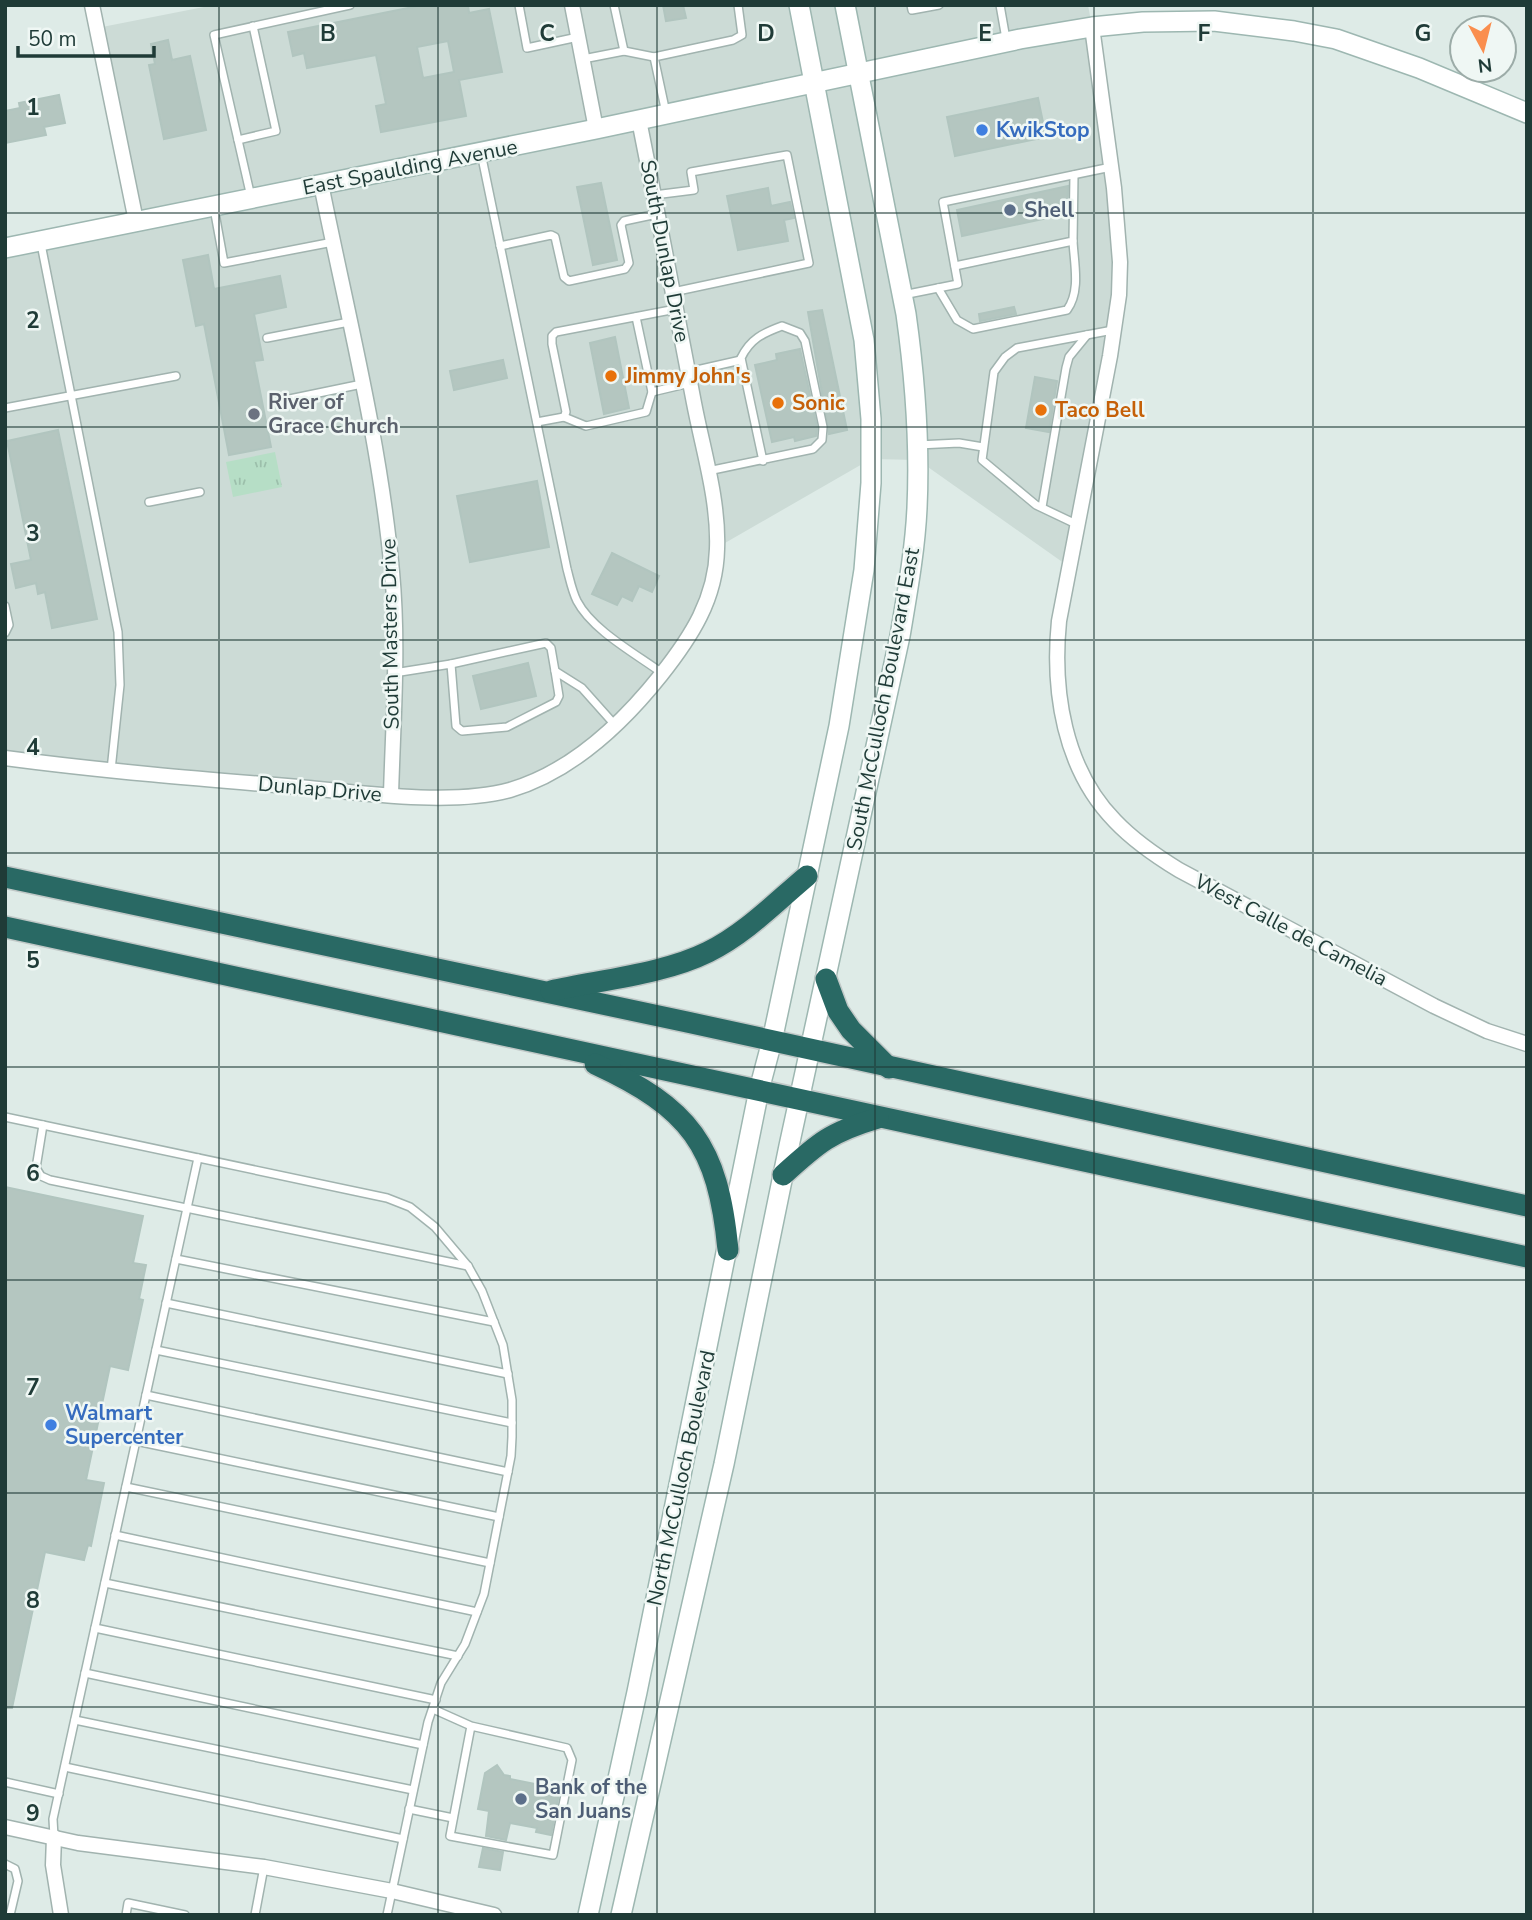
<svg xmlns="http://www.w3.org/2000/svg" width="1532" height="1920" font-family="'Nunito Sans',sans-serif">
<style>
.built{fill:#ccdbd6}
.park{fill:url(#park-tufts)}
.building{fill:#b4c6c0;stroke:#b1c5bf;stroke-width:2;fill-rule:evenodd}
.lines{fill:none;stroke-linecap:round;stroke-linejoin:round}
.lane-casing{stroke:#a1b3af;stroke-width:10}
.street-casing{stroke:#a1b3af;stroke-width:17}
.secondary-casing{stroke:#9db7b1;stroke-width:22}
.highway-casing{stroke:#c0c8c7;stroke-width:24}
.lane{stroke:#fff;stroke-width:7}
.street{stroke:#fff;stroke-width:14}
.secondary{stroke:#fff;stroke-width:19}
.highway{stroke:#296964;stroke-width:21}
.grid{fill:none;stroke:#1f3b37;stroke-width:2;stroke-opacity:0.55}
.shop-dot{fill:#3f7fe0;stroke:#eff7f4;stroke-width:2.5}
.service-dot{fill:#5c6f8a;stroke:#eff7f4;stroke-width:2.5}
.food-dot{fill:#e8710a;stroke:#eff7f4;stroke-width:2.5}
.worship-dot{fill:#6b7280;stroke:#eff7f4;stroke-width:2.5}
.labels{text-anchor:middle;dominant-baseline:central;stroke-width:5;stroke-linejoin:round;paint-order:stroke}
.shop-label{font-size:21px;font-weight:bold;fill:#366cbe;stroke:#eff7f4;text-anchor:start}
.street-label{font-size:21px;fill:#1f3b37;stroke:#eff7f4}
.service-label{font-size:21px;font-weight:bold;fill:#4e5e75;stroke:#eff7f4;text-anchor:start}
.food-label{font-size:21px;font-weight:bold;fill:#c56008;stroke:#eff7f4;text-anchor:start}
.worship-label{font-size:21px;font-weight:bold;fill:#5b616d;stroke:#eff7f4;text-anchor:start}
.grid-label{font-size:23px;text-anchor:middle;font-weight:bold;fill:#1f3b37;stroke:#eff7f4;stroke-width:5;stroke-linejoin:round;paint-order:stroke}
</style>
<defs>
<pattern id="park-tufts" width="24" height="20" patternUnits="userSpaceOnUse" patternTransform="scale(1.75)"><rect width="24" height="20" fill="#b6dec6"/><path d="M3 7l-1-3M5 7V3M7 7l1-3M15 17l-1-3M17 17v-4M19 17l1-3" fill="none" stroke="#9cbfab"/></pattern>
</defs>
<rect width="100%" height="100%" fill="#deebe7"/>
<!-- built -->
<path class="built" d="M214,5h874l4,22 28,236 -52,303 -150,-106 -47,-1 -153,88 -12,58 -91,120 -76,54 -101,17 -433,-38v-510l131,-28 -39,-192z"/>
<!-- park -->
<path class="park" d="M275,452l7,35 -49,10 -7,-35z"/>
<!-- building -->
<g class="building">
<path d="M423,5h45l1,8 20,-4 13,63 -43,8 7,36 -85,16 -5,-26 10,-2 -10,-49 -69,13 -3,-15 -11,3 -5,-24zM448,41l6,31 -31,6 -6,-31z"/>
<path d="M663,5h20l3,13 -20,3z"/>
<path d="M168,40l4,20 18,-4 16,74 -42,9 -15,-74 6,-1 -4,-20z"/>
<path d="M59,95l6,28 -21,4 2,8 -41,8v-32l15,-3 -1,-5z"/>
<path d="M1038,98l8,39 -91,19 -8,-39z"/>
<path d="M601,183l16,77 -24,5 -16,-78z"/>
<path d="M1068,186l-1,28 -105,22 -5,-26z"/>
<path d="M768,188l3,18 19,-4 4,16 -10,2 4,21 -50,9 -11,-54z"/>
<path d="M208,255l6,34 66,-13 6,31 -32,7 9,46 -9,1 17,86 -42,8 -25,-131 -8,2 -13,-66z"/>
<path d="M1014,307l2,7 -36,7 -1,-7z"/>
<path d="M822,310l25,120 -18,4 -21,-122z"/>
<path d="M615,337l14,71 -25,6 -14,-71z"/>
<path d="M800,349l17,78 -1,9 -21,5 -1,-4 -22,5 -17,-77 22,-5 -1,-6z"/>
<path d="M503,360l4,18 -53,12 -4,-19z"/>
<path d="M1035,377l22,4 -8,51 -23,-4z"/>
<path d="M58,430l39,189 -45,9 -7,-36 -7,2 -2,-11 -20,5 -5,-24 20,-4 -24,-119z"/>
<path d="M537,481l12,66 -79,15 -13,-66z"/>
<path d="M612,553l47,23 -7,16 -13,-6 -7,15 -10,-5 -5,9 -25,-11z"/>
<path d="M528,663l8,33 -55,13 -8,-33z"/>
<path d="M5,1187l138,29 -10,47 13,2 -7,34 4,1 -15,70 -18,-4 -24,114 18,3 -13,63 -3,-1 -4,15 -39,-8 -33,156h-7z"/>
<path d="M497,1765l7,10 6,1v3l50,10 -9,46 -15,-3 1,-4 -27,-5 -4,17 -20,-4 3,-25 -11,-2 7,-36z"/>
<path d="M483,1848l20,4 -3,18 -21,-3z"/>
</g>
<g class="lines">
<!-- lane casing -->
<g class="lane-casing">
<g id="lane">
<path d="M519,5l8,43 51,-11"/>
<path d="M911,5l1,5 27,-5"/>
<path d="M1000,5l6,34"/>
<path d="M624,51l30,6 79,-17 9,-5 -4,-30"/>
<path d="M654,57l12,56"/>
<path d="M583,59l41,-8 -10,-46"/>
<path d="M238,140l38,-9 -23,-105"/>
<path d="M481,153l86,416c3,11 5,22 10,32 15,29 59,53 85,72"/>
<path d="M654,195l40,-5 -3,-18 96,-17 22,108 -136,29"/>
<path d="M251,197l-37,-162 136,-30"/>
<path d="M214,208l10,55 109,-21"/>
<path d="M41,244l77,388 2,53 -9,85"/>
<path d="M500,246l51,-11 4,2 9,40 5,4 56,-12 4,-6 -8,-38 3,-4 33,-7"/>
<path d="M955,266l118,-25 1,-66"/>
<path d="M938,288l19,32 16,9 94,-19c14,-19 7,-47 6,-69"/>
<path d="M903,295l55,-11 -15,-82 168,-35"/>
<path d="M267,338l82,-16"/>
<path d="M688,372l53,-12"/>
<path d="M652,392l38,-9"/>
<path d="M275,402l87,-18"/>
<path d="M5,408l171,-32"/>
<path d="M564,417l22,9 60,-14 6,-20 -16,-75"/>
<path d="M537,422l27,-5 2,-5 -14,-68v-8l4,-4 120,-23"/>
<path d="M918,445l41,-2 24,4"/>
<path d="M708,471l105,-22 9,-9 1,-13 -18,-86 -5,-8 -18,-7c-19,7 -32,13 -41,32l22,103"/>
<path d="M149,502l51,-10"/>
<path d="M1042,507l24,-139 3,-11 18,-22"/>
<path d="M1076,524l-40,-19 -54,-45 12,-88 11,-15 12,-9 96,-18"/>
<path d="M5,606l4,19 -4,8"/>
<path d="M451,664l95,-21 5,5 4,23"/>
<path d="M394,673l57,-9 5,62 6,5 45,-4 49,-25 3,-6 -4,-25 27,17 33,37"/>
<path d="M5,1117l382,81 23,9 25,20 33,39 14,25 21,54 9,55v37l-1,19 -27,138 -19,50 -24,39 -13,39 -41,193"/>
<path d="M43,1125l-7,43 5,8 9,4 418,86"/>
<path d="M176,1259l318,63"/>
<path d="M166,1303l342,71"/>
<path d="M156,1350l356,73"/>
<path d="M146,1395l362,77"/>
<path d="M136,1441l363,76"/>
<path d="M126,1487l364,76"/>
<path d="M115,1535l362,77"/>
<path d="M105,1583l353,73"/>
<path d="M95,1628l341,72"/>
<path d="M85,1673l338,72"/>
<path d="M433,1709l38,17 96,22 5,12 -19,95 -103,-19 21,-110"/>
<path d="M75,1720l338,70"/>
<path d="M65,1767l338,72"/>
<path d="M5,1782l54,12"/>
<path d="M409,1809l44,9"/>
<path d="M54,1837l-1,-18 145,-661"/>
<path d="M5,1864l10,5 3,12 -8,34"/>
<path d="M126,1915l2,-12 57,12"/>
<path d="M255,1915l9,-48"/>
</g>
</g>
<!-- street casing -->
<g class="street-casing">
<g id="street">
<path d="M92,5l44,216"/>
<path d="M572,5l24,124"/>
<path d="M1092,27l22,161 6,74 -1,33 -9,61 -51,265c-7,70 5,148 56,200 19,20 41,35 64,49l255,136 53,25 40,13"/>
<path d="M321,184c26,129 59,257 71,388 7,74 1,150 -1,223"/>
<path d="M5,758c98,13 196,21 294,29 61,6 153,19 211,3 61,-18 112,-66 151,-115 30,-38 55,-76 56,-126 2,-48 -14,-99 -23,-146 -18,-94 -36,-189 -55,-283"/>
<path d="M5,1827l73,16 186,24 128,24 102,24"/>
<path d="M54,1837l-1,28 8,50"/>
</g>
</g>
<!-- secondary casing -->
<g class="secondary-casing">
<g id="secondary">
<path d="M5,248l591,-119 424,-90 72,-12 51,-5 71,-1 80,10 42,8 83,29 108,45"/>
<path d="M588,1915l49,-223 122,-602 13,-49 67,-315 25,-156 7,-87v-64l-7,-79 -65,-335"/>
<path d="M621,1915l103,-451 65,-318 111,-510c7,-42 15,-85 17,-128 3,-65 -2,-130 -11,-194l-61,-309"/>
</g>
</g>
<!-- highway casing -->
<g class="highway-casing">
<g id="highway">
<path d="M5,877l682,145 840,184"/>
<path d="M5,927l1522,330"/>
<path d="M826,979l12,32 13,19 38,38"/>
<path d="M551,991c49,-11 113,-17 157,-39 37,-18 68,-50 99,-76"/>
<path d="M595,1064c95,44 123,81 133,186"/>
<path d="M783,1175c36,-33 48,-43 95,-57"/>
</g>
</g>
<!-- lane -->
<use href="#lane" class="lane"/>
<!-- street -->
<use href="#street" class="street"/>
<!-- secondary -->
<use href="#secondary" class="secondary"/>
<!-- highway -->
<use href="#highway" class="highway"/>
</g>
<!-- grid -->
<path class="grid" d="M219,5v1910M438,5v1910M657,5v1910M875,5v1910M1094,5v1910M1313,5v1910M5,213h1522M5,427h1522M5,640h1522M5,853h1522M5,1067h1522M5,1280h1522M5,1493h1522M5,1707h1522"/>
<!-- markers -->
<g class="shop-dot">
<circle cx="982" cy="130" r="7"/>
<circle cx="51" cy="1425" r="7"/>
</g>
<g class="service-dot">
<circle cx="1010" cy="210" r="7"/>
<circle cx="521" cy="1799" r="7"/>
</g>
<g class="food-dot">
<circle cx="611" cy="376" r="7"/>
<circle cx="778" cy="403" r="7"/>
<circle cx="1041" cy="410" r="7"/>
</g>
<circle class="worship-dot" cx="254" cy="414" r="7"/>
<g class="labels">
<!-- shop labels -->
<g class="shop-label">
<text x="996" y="130">KwikStop</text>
<text x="65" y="1413">Walmart<tspan x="65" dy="24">Supercenter</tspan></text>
</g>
<!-- street labels -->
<g class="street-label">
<text transform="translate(410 167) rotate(-11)">East Spaulding Avenue</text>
<text transform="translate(665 251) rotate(79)">South Dunlap Drive</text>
<text transform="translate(390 634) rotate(-91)">South Masters Drive</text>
<text transform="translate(883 699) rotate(-79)">South McCulloch Boulevard East</text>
<text transform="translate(320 789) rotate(5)">Dunlap Drive</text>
<text transform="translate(1291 930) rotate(28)">West Calle de Camelia</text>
<text transform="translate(681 1478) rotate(-78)">North McCulloch Boulevard</text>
</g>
<!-- service labels -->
<g class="service-label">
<text x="1024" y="210">Shell</text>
<text x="535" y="1787">Bank of the<tspan x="535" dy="24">San Juans</tspan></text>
</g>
<!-- food labels -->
<g class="food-label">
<text x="625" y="376">Jimmy John's</text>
<text x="792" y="403">Sonic</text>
<text x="1055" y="410">Taco Bell</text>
</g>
<!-- worship labels -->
<g class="worship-label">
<text x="268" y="402">River of<tspan x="268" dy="24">Grace Church</tspan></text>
</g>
</g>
<g class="grid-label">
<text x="328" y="41">B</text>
<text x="547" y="41">C</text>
<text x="766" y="41">D</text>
<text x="985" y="41">E</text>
<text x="1204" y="41">F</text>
<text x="1423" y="41">G</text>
<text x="33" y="115">1</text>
<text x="33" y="328">2</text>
<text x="33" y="541">3</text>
<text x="33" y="755">4</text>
<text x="33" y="968">5</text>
<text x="33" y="1181">6</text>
<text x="33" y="1395">7</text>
<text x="33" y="1608">8</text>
<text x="33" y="1821">9</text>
</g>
<!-- border -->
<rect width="1532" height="1920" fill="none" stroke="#1f3b37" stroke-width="14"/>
<!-- north arrow -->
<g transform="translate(1483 49) rotate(173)"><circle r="33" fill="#eff7f4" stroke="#9caca8" stroke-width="2"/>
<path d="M0-5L12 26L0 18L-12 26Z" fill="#fa8e4e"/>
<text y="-10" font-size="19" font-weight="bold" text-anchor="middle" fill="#1f3b37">N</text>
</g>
<!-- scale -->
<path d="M18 46v10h136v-10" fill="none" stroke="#1f3b37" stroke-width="3.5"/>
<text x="28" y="46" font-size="21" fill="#1f3b37" stroke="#eff7f4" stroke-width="5" paint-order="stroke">50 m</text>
</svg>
